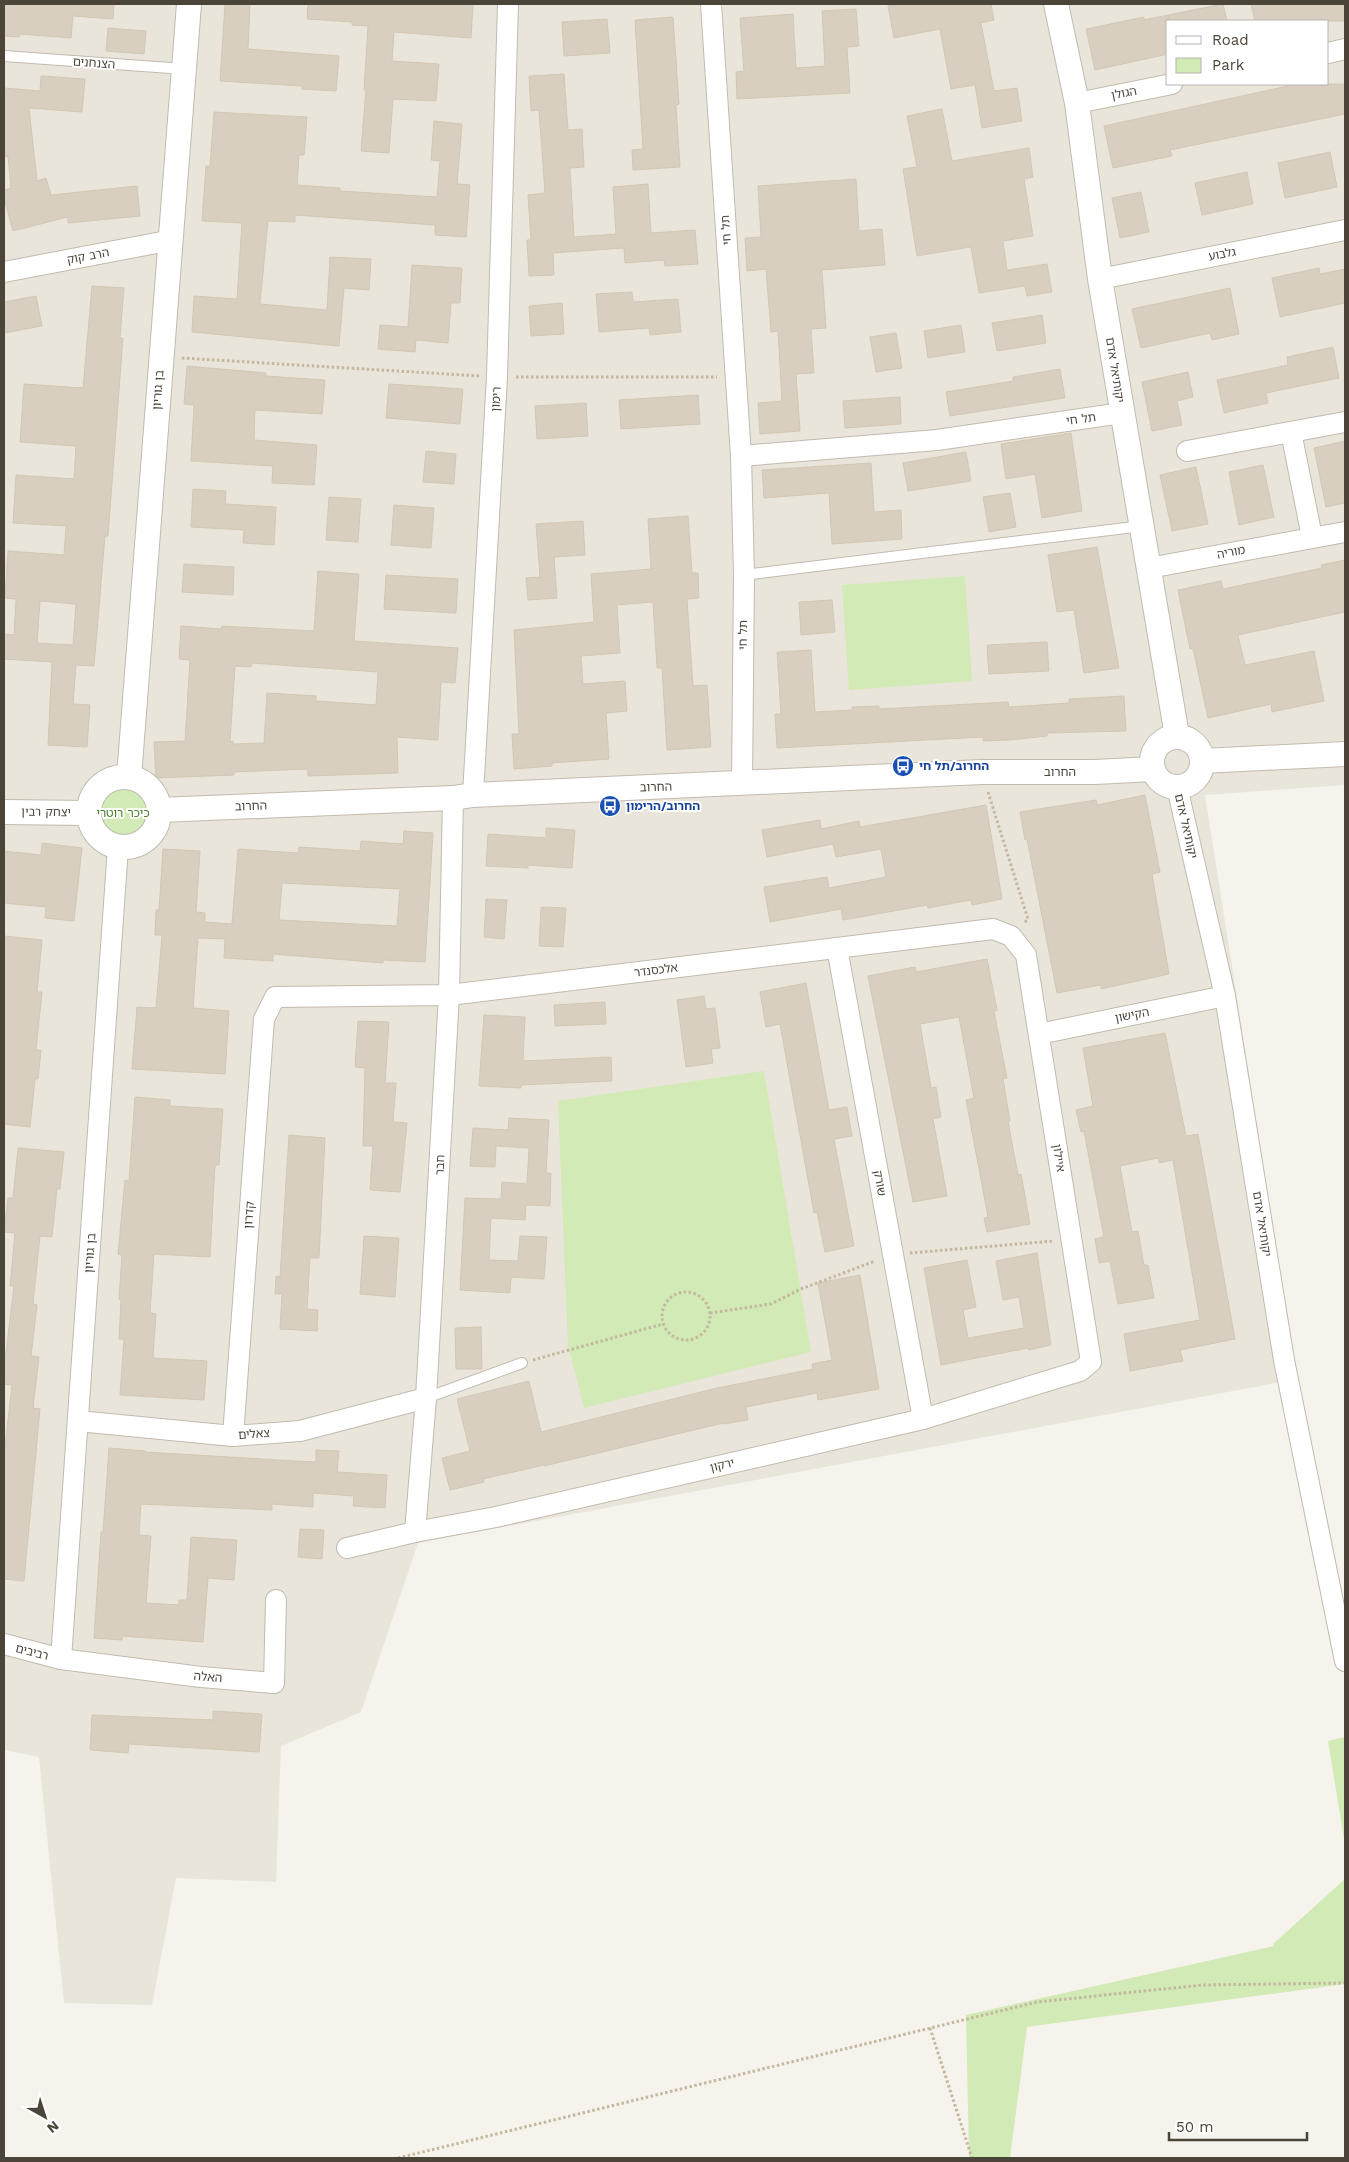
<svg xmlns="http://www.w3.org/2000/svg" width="1349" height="2162" font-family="'Work Sans','Noto Sans Hebrew',sans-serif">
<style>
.residential{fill:#eae5da;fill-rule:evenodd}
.green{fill:#d2eab5}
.building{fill:#d8cfc1;stroke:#d3c7b4;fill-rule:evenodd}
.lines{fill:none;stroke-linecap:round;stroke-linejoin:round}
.service-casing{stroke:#c2bbae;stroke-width:12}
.minor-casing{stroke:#c2bbae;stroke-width:22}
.tertiary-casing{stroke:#c2bbae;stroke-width:26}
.path{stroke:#c4b79f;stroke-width:3;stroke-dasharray:2.5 2.5;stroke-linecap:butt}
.service{stroke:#fff;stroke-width:10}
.minor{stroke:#fff;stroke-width:20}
.tertiary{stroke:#fff;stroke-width:24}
.labels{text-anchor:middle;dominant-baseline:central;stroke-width:4;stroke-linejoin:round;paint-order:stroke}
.street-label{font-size:12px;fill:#4b4439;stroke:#fff}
.transit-label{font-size:12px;font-weight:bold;fill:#164399;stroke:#fff;text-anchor:start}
.park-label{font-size:12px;fill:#4a7f2a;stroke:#fff}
</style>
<rect width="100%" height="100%" fill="#f6f3ec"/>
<!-- residential -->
<path class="residential" d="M4,4h1341v781l-140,10 92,584 -879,164 -57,169 -80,34 -5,136 -100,-4 -24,127 -88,-2 -25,-246 -35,-7zM1168,21h160v63h-160z"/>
<!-- green -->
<g class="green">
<path d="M965,576l7,105 -123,9 -7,-105z"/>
<circle cx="123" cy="813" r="26"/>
<path d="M764,1071l47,281 -227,56 -16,-63 -10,-244z"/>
<path d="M1345,1737v108l-17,-104z"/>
<path d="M1345,1879v105l-318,43 -17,131h-41l-3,-143 308,-69 -1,-2z"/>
</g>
<!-- building -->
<g class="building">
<path d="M4,4h110l-1,15 -40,-3 -2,22 -51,-4 -1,3 -15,-1z"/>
<path d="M225,4h25l-2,45 91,7 -3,35 -34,-2v-3l-82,-5z"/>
<path d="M308,4h165l-2,34 -77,-6 -2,29 47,3 -3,37 -43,-2 -4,54 -28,-2 5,-61h-2l4,-64 -16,-1v-3l-45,-3z"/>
<path d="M901,4h90l3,16 -13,3 13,68 23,-3 5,33 -40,7 -7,-43 -24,4 -11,-60 -46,9 -6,-32z"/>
<path d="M1223,4l4,17h-58l-1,-6z"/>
<path d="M1251,4h94v17h-90z"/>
<path d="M856,9l3,37 -12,1 3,46 -113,6 -1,-27 8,-1 -4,-53 53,-4 3,54 29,-2 -3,-55z"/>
<path d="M1168,15v39l-73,16 -9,-41 58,-12v3z"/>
<path d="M673,17l6,87 -3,1 4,62 -47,3 -1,-20 11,-1 -8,-129z"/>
<path d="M607,19l3,34 -46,3 -2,-34z"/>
<path d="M108,28l38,3 -2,23 -38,-3z"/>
<path d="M564,74l4,56 14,-1 2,38 -14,1 4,69 42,-3 -3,-47 35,-3 3,49 44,-3 3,34 -33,2 -1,-6 -39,3 -1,-15 -71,5 1,22 -25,1 -2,-36h4l-3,-45 17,-2 -6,-83 -8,1 -2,-35z"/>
<path d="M41,76l44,3 -3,33 -53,-4 8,73 9,-3 5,17 86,-9 3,30 -72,7v-6l-55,14 -9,-33v-8l7,-2 -3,-32 -4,1v-69l36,3z"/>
<path d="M1297,84h48v30l-175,36 2,6 -59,12 -9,-42z"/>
<path d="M942,109l10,52 77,-13 4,29 -9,2 9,57 -30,5 4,29 40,-6 5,28 -25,4 -2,-10 -46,7 -8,-46 -54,9 -14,-87 14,-2 -10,-51z"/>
<path d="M214,112l93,5 -3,38h-5l-2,30 43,3v3l97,6 3,-36 -9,-1 3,-39 28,3 -5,60 13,1 -4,52 -31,-2v-10l-140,-10v7l-27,-1 -8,83 67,6 3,-53 41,2 -2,31 -25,-2 -5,58 -147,-14 2,-36 43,3 5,-76 -40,-2 4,-55h4z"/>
<path d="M1330,152l7,35 -52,11 -7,-35z"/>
<path d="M1247,172l6,32 -51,11 -7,-32z"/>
<path d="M856,179l3,52 23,-2 3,36 -63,5 4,58 -15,1 3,44 -18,1 4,57 -40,3 -2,-31 24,-2 -4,-70 -7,1 -5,-63 -19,2 -2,-33 16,-1 -3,-51z"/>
<path d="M1141,192l8,40 -29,6 -8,-40z"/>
<path d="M412,265l50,3 -2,35h-9l-3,40 -32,-3 -1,12 -37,-3 2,-24 28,2z"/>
<path d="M1319,268l1,6 25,-5v34l-65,14 -8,-39z"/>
<path d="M92,286l32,2 -4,50h3l-15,198h-3l-11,130 -18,-1 -3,39 17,1 -3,42 -39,-2 4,-83 -48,-3v-25l10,1 2,-36 -11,-1 3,-47 56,4 2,-29 -53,-3 3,-48 58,4 2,-33 -56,-4 4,-58 59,4zM40,601l36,3 -3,41 -36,-2z"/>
<path d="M1230,288l9,46 -27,6 -2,-7 -69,15 -9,-39z"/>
<path d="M632,292l1,10 45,-3 3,33 -31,3 -1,-7 -50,4 -3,-38z"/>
<path d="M36,296l6,30 -38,7v-31z"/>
<path d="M562,303l2,31 -33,2 -2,-30z"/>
<path d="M1042,315l4,28 -49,8 -5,-28z"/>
<path d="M961,325l4,27 -37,6 -4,-27z"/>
<path d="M896,333l6,35 -26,4 -6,-35z"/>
<path d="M1333,347l6,31 -73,15 2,10 -44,10 -7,-33 71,-15 -1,-8z"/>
<path d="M187,366l79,7v3l59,4 -3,34 -67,-4 -1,30 63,5 -3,40 -42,-2 1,-17 -82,-5 3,-56 -10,-1z"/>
<path d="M1060,369l5,29 -115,18 -4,-24 67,-11v-4z"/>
<path d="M1188,372l5,25 -16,4 5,24 -30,6 -10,-49z"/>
<path d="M389,384l74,5 -3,35 -74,-6z"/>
<path d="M698,395l2,29 -79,5 -2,-29z"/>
<path d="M900,397l1,27 -56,4 -2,-27z"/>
<path d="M586,403l2,33 -51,3 -2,-33z"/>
<path d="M1071,433l11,78 -40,7 -7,-44 -29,5 -5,-35z"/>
<path d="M1345,441v62l-19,4 -12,-59z"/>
<path d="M426,451l30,3 -2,30 -31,-2z"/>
<path d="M966,452l5,29 -63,10 -5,-28z"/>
<path d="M871,463l3,49 27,-2 1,29 -70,5 -3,-51 -65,5 -2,-28z"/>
<path d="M1263,465l11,52 -35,8 -10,-53z"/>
<path d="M1196,467l12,57 -36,7 -12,-56z"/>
<path d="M193,489l33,2 -1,13 51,3 -2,38 -31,-2 1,-13 -53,-3z"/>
<path d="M1010,493l6,34 -27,5 -6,-35z"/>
<path d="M329,497l32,2 -3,43 -32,-2z"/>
<path d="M394,505l40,3 -3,40 -40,-3z"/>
<path d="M688,516l4,57h6l1,25 -12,1 6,87 14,-1 4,62 -44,3 -5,-82h-5l-4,-66 -36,3 3,48 -39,3 2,28 42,-3 2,30 -21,2 3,46 -57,4v3l-38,3 -2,-35h7l-5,-104 80,-8 -3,-48 60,-5 -3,-50z"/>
<path d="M583,521l2,34 -31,2 3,41 -29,2 -2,-22 14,-1 -4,-53z"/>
<path d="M1097,547l22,121 -35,5 -10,-63 -17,2 -9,-57z"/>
<path d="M1345,560v52l-107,23 7,30 69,-14 10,50 -52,11 -1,-8 -63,14 -15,-70 -3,1 -12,-59 43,-9 2,8 99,-21 -1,-3z"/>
<path d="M184,564l50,3 -1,28 -51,-3z"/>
<path d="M318,571l41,3 -5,67 104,7 -3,35 -14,-1 -3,58 -41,-3 1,36 -90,3v-7l-74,3v3l-78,3 -2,-36 31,-1 5,-81 -11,-1 2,-33 40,3 1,-3 92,5zM252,663l126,9 -2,33 -60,-4v-5l-49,-3 -3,50 -31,1v-3l-3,1 5,-76 16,1z"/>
<path d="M386,575l72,4 -2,34 -72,-4z"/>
<path d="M832,600l3,32 -34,3 -2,-33z"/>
<path d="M1047,642l2,29 -60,3 -2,-29z"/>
<path d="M811,650l4,62 37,-2v-3l27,-1v3l129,-7 1,5 60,-4v-4l55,-3 2,35 -79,2v3l-37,4 -27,1v-4l-206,11 -2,-34h6l-4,-62z"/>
<path d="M1145,795l15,77 -8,2 17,100 -68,15v-4l-44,8 -30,-154 -2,1 -5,-28 76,-12 1,5z"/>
<path d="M986,805l16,94 -30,6 -1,-5 -43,8 -1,-3 -84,15 -2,-11 -71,13 -6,-35 63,-10 2,11 57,-11 -5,-28 -45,8 -3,-13 -66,13 -5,-27 58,-10 1,9 38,-8 1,6z"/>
<path d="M546,828l29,2 -3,38 -44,-3v3l-42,-2 2,-32 58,4z"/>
<path d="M404,831l29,2 -8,129 -42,-2v3l-110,-9v7l-49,-3 1,-19 -27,-1 -5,70 36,3 -4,63 -93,-5 5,-62 19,1 6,-73h-7l1,-25h3l4,-61 37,2 -4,61 9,1v9l27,2 6,-75 60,4 1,-6 61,4 1,-10 42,3zM282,883l118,6 -3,37 -118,-6z"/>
<path d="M42,843l40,5 -8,73 -29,-3 1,-11 -42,-4v-52l37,4z"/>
<path d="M486,899l21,1 -3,39 -20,-2z"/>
<path d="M541,907l25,1 -3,39 -24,-1z"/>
<path d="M4,936l38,4 -5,52h5l-6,58h5l-3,29h-3l-5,48 -26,-3z"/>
<path d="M987,959l10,51 -3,1 13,67 -4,1 7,42h-2l10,54 3,-1 9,50 -43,8 -3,-14 4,-1 -22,-117 8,-2 -15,-81 -39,7 11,64 5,-1 5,30 -8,2 14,77 -34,6 -45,-226 47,-9 1,5z"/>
<path d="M806,983l23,127 18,-3 5,29 -18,3 20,107 -29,6 -8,-40 -3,1 -34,-189 -14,3 -6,-35z"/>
<path d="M704,996l2,13 9,-1 5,40 -9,1 2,14 -27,4 -9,-67z"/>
<path d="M605,1002l1,22 -51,2 -1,-21z"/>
<path d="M484,1015l41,2 -2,44 88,-4 1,24 -91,4v3l-42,-2z"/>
<path d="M358,1021l31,1 -4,61h11l-3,39 14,1 -7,69 -30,-2 3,-44h-10l2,-78 -10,-1z"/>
<path d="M1165,1033l21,103 12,-2 37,205 -55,11 3,11 -53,10 -6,-37 76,-14 -27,-160 -14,3 -1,-5 -38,8 12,66 6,-1 6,34h4l6,33 -36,6 -8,-43 -11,2 -4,-24 9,-2 -20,-106 -3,1 -5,-22 17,-4 -10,-58z"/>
<path d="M135,1097l35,3v6l53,3 -4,56h-4l-5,92 -56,-3 -4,59 6,1 -3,44 54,3 -3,39 -84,-5 4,-56h-5l2,-39 -2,-1 3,-44 -4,-1 7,-74 4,1z"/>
<path d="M509,1118l40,2 -3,53h5l-1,33 -24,-1 -1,15 -34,-2 -2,42 29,1 2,-25 27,1 -3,42 -33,-2 -1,16 -50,-3 5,-92 36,1 1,-17 25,2 2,-36 -33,-2 -1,21 -25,-1 3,-38 35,2z"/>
<path d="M289,1135l36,3 -6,120h-9l-3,51 11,1 -1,21 -37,-2 2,-35h-7l1,-18 4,1z"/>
<path d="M18,1148l46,4 -4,37h-3l-5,48 -12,-1 -7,68 4,1 -6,51 8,1 -6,51 7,1 -16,172 -20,-2v-124l8,-70 -8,-1v-31h2l8,-67h-4l5,-53 -11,-1 4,-34h5z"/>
<path d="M364,1236l35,2 -4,59 -35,-3z"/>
<path d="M1037,1253l14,92 -22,5 -1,-2 -87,17 -17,-97 43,-8 9,47 -13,3 5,28 56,-10 -5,-31 -16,3 -7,-39z"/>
<path d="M860,1275l19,114 -61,11 -1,-7 -71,14 2,13 -24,4 -1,-1 -179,43v-1l-61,14 1,3 -34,8 -8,-32 28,-7 -13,-52 72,-18 12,51 176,-44 96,-19 -1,-5 20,-4 -14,-77z"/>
<path d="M481,1327l1,42h-26l-1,-41z"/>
<path d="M109,1448l36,3v1l151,9 20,1v-12l23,1 -2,21 50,3 -2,33 -32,-2 1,-10 -41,-3v14l-41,-3v6l-131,-6 -2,31 12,1 -5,67 33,2v-5h8l4,-63 46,3 -3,40 -26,-2 -5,64 -81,-6v4l-28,-2 7,-106h2z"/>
<path d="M300,1529l24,1 -2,29 -24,-2z"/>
<path d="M213,1711l49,3 -3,38 -130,-8 -1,9 -38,-3 2,-35 121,5z"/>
</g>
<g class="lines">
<!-- service casing -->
<g class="service-casing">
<g id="service">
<path d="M4,56l180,13"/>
<path d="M744,575l398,-49"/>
<path d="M426,1398l96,-35"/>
</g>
</g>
<!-- minor casing -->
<g class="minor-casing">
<g id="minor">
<path d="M711,4l30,452 3,119 -2,209"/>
<path d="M1328,53l17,-4"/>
<path d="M1077,103l95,-19"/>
<path d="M4,272l168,-32"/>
<path d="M1100,279l245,-49"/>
<path d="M1291,432l21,105"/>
<path d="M1187,451l158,-29"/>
<path d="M741,456l196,-16 185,-27"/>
<path d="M1149,568l196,-36"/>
<path d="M1177,787l48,209 59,364 61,301"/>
<path d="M473,795l24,-418 11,-373"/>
<path d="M837,948l86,471"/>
<path d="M1039,1034l186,-38"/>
<path d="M78,1421l155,15 67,-5 126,-33"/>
<path d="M233,1436l31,-417 11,-22 174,-2 544,-66 18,7 15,19 65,407 -11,9 -157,48 -427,98 -81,15 -68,16"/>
<path d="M415,1532l11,-134 23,-403 4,-197"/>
<path d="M4,1644l57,15 140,18 73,6 2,-83"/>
<path d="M61,1659l57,-812"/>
</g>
</g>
<!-- tertiary casing -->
<g class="tertiary-casing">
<g id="tertiary">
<path d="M1056,4l21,99 23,176 77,457"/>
<circle cx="1177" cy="762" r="25"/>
<path d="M1202,761l143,-7"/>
<path d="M129,777l60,-773"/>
<circle cx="124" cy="812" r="35"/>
<path d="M159,810l294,-12 20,-3 509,-23h113l58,-3"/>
<path d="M4,812l84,1"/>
</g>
</g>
<!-- path -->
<g class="path">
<path d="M182,358l298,18"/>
<path d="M516,377h201"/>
<path d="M988,792l40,127 -4,4"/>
<path d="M910,1253l144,-12"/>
<circle cx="686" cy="1316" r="24"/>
<path d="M710,1313l61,-9 30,-15 74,-28"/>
<path d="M533,1360l130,-36"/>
<path d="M930,2028l42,130"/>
<path d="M398,2158l639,-156 165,-17 143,-2"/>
</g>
<!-- service -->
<use href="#service" class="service"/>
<!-- minor -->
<use href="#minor" class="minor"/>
<!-- tertiary -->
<use href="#tertiary" class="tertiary"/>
</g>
<!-- icons -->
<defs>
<g id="bus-disc" transform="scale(1.125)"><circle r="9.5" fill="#1a4fb4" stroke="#fff"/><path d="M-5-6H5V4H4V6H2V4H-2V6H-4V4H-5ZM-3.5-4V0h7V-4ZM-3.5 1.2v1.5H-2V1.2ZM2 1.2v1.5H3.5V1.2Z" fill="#fff"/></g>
</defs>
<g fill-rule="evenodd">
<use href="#bus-disc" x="903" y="766"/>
<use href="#bus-disc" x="610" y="806"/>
</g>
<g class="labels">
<!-- street labels -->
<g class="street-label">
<text transform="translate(94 63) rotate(4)">הצנחנים</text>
<text transform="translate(1124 93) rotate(-11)">הגולן</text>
<text transform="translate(726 230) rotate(-94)">תל חי</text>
<text transform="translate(1222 254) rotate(-11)">גלבוע</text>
<text transform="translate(88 256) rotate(-11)">הרב קוק</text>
<text transform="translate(1115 370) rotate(81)">יקותיאל אדם</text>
<text transform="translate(158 390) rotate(-86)">בן גוריון</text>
<text transform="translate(496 399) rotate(-87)">רימון</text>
<text transform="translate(1081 419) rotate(-8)">תל חי</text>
<text transform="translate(1231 552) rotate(-11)">מוריה</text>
<text transform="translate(743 635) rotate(-89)">תל חי</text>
<text x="1060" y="772">החרוב</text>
<text transform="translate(656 787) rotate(-2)">החרוב</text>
<text transform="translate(251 806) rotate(-2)">החרוב</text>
<text transform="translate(46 812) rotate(1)">יצחק רבין</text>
<text transform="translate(1186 826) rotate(77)">יקותיאל אדם</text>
<text transform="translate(656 970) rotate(-7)">אלכסנדר</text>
<text transform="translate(1132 1015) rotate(-11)">הקישון</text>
<text transform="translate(1059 1158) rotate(81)">איילון</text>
<text transform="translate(440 1165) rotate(-87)">חבר</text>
<text transform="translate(880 1183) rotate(80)">שורק</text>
<text transform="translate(249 1215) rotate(-86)">קדרון</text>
<text transform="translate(1262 1224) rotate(81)">יקותיאל אדם</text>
<text transform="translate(90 1253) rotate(-86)">בן גוריון</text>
<text transform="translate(254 1434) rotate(-4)">צאלים</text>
<text transform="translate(722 1465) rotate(-13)">ירקון</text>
<text transform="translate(32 1652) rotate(14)">רביבים</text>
<text transform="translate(208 1677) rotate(5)">האלה</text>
</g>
<!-- transit labels -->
<g class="transit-label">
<text x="919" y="766">החרוב/תל חי</text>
<text x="626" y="806">החרוב/הרימון</text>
</g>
<!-- park labels -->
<g class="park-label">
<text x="123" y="813">כיכר רוטרי</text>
</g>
</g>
<!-- border -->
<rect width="1349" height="2162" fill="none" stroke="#4b4439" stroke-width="10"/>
<!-- legend -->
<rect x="1166" y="20" width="162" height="65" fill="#ffffff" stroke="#b7b4b0"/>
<rect x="1176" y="36" width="25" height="8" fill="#ffffff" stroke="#b7b4b0"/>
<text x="1212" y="45" font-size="15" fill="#4b4439">Road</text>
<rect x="1176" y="58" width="25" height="15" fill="#d2eab5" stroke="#b7b4b0"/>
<text x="1212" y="70" font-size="15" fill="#4b4439">Park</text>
<!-- north arrow -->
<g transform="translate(45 2117) rotate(141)" stroke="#ffffff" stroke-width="4" paint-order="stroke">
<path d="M0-4L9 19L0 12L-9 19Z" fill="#4b4439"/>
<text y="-8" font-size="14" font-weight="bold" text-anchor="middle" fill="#4b4439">N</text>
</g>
<!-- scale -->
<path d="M1169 2132v8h138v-8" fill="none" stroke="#4b4439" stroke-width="2.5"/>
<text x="1176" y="2132" font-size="15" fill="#4b4439" stroke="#ffffff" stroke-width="4" paint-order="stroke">50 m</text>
</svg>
